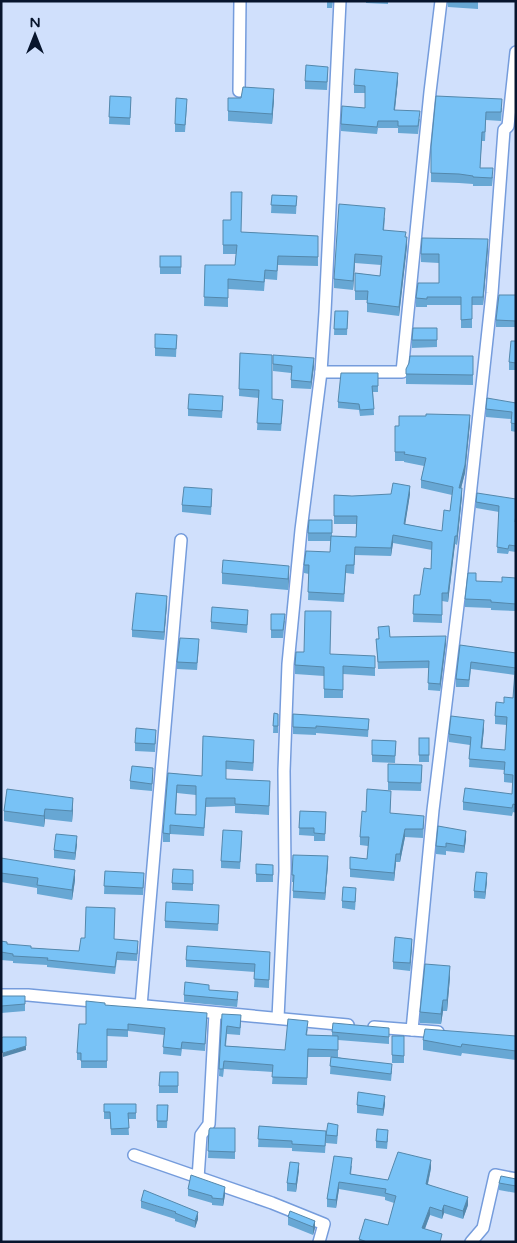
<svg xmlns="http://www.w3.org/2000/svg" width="517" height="1243" font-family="'Varela Round',sans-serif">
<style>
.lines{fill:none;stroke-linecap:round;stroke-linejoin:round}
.street-casing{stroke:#759cdc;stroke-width:14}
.street{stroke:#fff;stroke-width:11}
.wall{fill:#67a7d4;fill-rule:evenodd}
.shaded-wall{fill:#5488ac}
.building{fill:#78c2f6;stroke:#5488ac;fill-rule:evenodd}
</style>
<rect width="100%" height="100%" fill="#d0e0fc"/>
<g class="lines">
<!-- street casing -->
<g class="street-casing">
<g id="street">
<path d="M239,91l1,-90"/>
<path d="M321,372h81l28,-280 11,-91"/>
<path d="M1,995h27l320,30"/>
<path d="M141,1006l40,-466"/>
<path d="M278,1018l7,-147 -1,-100 4,-107 13,-134 20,-158 4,-60 15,-311"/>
<path d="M374,1027l64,5"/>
<path d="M412,1030l21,-220 27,-221 32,-296 12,-163 4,-4 8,-74"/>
<path d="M134,1155l138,48 52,21 -5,18"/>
<path d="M198,1178l3,-43 8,-11 6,-111"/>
<path d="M471,1242l12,-14 12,-53 21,4"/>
</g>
</g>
<!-- street -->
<use href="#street" class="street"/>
</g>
<!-- wall -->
<g class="wall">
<path d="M327,1h6l-1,7h-5z"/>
<path d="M366,1h22v3l-22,-1z"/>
<path d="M447,1h31v8l-30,-2z"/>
<path d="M328,74l-1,16 -22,-1v-8z"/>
<path d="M398,80l-3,30 25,9 -2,15 -20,-1v-5h-20l-1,6 -36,-3v-7l24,-16v-15h-11v-8z"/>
<path d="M110,96l21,1 -1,28 -21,-1z"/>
<path d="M436,96l66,12 -1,13 -15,-1 -1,21h-3l-2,27 13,9 -1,9h-19v-2l-14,-1 -28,-1v-35z"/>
<path d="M228,98l46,1 -2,25 -44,-3z"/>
<path d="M187,106l-2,26h-10v-8z"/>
<path d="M272,195l25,1 -1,18 -25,-1z"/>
<path d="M385,217l-1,13 22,7 1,9 -8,70 -32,-4v-12h-12v-27l25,3 1,-11 -26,-2 -2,27 -19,-2v-9z"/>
<path d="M223,220l18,12 77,4v30l-40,-1 -1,15 -12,-1 -1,12 -36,-2v18l-24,-1 1,-41h30l1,-11h-13z"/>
<path d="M488,248l-5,57h-11v23h-11v-23h-34v2h-11v-9l23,-15v-20l-18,-1v-8z"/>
<rect x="160" y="256" width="21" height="18"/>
<path d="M516,295v32h-20v-7z"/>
<path d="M335,311h13l-1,24h-13z"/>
<path d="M437,328v19l-25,1v-8z"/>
<path d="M177,335l-1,22 -21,-1v-8z"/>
<path d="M516,341v29h-7v-8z"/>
<path d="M240,353l32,46 11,8 -2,24 -24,-1 2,-32 -20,-2z"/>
<path d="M473,356v29l-67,-1v-15z"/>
<path d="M273,364l41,2 -3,23 -20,-1v-15l-18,-2z"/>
<path d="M378,373v19h-5l1,23 -14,1 -1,-6 -21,-2v-6z"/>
<path d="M223,403l-1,15 -34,-2v-7z"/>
<path d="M516,403v29l-5,-1v-12l-25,-2v-8z"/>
<path d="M470,423l-5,50 -4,15 1,8 -5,49 -2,-1 -7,58 -6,-1v22l-29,-1 1,-27h6l11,-26 1,-19 -39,-7 -2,13 -36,-1 -1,19 -8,-1 -2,29 -36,-2 1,-26 -5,-1v-8l26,-13 1,-11h-23v-8l24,-13v16l24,1v-13h-22v-29l18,1 58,-2 -5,30 37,7 8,-20 2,-16 -31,-7v-8l3,-14 -20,-4v-1h-9v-35z"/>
<path d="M212,497l-1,18 -29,-3v-7z"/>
<path d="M516,499v53l-7,-1 -1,3 -11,-1 2,-41 -23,-4v-6z"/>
<path d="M222,573l67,4 -1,13 -66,-6z"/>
<path d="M516,578v33l-25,-1v-2l-26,-1v-8l11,-18 26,1z"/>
<path d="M167,604l-3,36 -32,-3v-7z"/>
<path d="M271,614l14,7 -2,17h-12z"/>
<path d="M248,618l-1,15 -36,-4v-7z"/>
<path d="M390,637l56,6 -6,48 -12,-1 1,-22 -51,1 -2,-30z"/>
<path d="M460,645l56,8v160l-3,-1 -1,4 -49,-6v-8l49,-8 1,-11 -9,-1v-12l-35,-3 1,-22 -21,-3v-8l35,-6 -2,21 23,1 2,-25 -12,-1v-8l9,-13 9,-5 2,-23 -44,-6 -2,18h-13v-8z"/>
<path d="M199,646l-2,24 -20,-1v-7z"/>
<path d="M330,654l45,11v11l-32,-2v24h-19v-22l-29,-2v-9z"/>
<path d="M274,713l4,1v19h-5z"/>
<path d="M293,714l76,5 -1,18 -52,-4v2l-23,-1z"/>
<path d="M203,736l51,13 -1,22 -27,-2v10l44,11 -1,25 -34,-2v-7l-29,1 -2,29 -34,-2v8h-7v-9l5,-60 34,3zM177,793l19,2v20l-20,-1z"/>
<path d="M156,737l-1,15 -20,-1v-8z"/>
<rect x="419" y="738" width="10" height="24"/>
<path d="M372,740l24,1 -1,22 -23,-1z"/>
<path d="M388,764l34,1 -1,26 -33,-1z"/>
<path d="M153,776l-1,15 -22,-2v-8z"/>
<path d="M7,789l66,20 -1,13 -27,-3 -1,8 -40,-6v-10z"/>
<path d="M391,799l-1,14 34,11 -1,14 -18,-1 -5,25h-4l-2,19 -44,-4v-20l17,2 1,-13 -8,-1v-8l6,-25z"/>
<path d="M300,811l26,1 -1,29h-11v-5l-15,-1z"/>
<path d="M466,831v8l-2,14 -18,-2v4l-10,-1v-8z"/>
<path d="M242,838l-2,31 -19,-1v-7z"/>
<path d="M77,844l-2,16 -21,-2v-8z"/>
<path d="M293,855l35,9 -3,36 -32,-2v-16h-1z"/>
<path d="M1,858l74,22 -3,20 -35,-6v-6l-36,-6z"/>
<path d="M256,864l17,1v17h-17z"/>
<path d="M193,870v21l-21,-1v-7z"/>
<path d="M105,871l39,10 -1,14 -39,-1z"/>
<path d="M487,881l-2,18 -11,-1v-7z"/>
<path d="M356,896l-1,14 -13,-2v-7z"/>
<path d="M219,913l-1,18 -53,-3v-7z"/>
<path d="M114,939l24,10 -1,12 -20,-1 -2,14 -68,-7v-2l-34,-2v-2l-12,-1v-19l6,3 24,4 48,3z"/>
<path d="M412,946l-2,25 -17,-2v-7z"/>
<path d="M270,952l-1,36 -15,-1 1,-15 -69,-5v-7z"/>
<path d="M450,977l-3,34h-4l-2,13 -21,-1v-11z"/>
<path d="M209,990l29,9 -1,8 -53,-5v-7z"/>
<path d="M1,996h24v15l-24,2z"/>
<path d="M105,1005l102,15 -2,31 -23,-2 -1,7 -18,-2 1,-19 -36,-4v6l-21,-1v32h-26v-8h-4v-7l9,-29z"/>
<path d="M222,1014l19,9 -1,12 -13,-1 -1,12 59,4 23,-22 -1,7 25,1v-4l57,3v9l-51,-4v17l54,14 -1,10 -61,-7 1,-17h-23l-1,28 -35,-1 1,-12 -49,-3 -1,8 -4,-1z"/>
<rect x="392" y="1036" width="12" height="27"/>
<path d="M516,1036v24l-54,-7 -1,3 -38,-6v-10z"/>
<path d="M178,1072v21h-19v-7z"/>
<path d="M104,1104h32v15h-8l1,16h-18l-1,-16h-6z"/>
<path d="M385,1104l-2,12 -26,-3v-8z"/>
<path d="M168,1105l-1,23h-10v-7z"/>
<path d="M259,1126l79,6 -1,12 -11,-1v-5l-1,15 -33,-2v-3l-34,-1z"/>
<path d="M235,1128v31l-27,-1 1,-28z"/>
<path d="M388,1138l-1,11 -11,-1v-7z"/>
<path d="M334,1156l18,10 -1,8 37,6 43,-12 -3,16 40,21 -5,14 -19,-6 -2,6 -12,-4 -5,14 17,13h-83v-3l29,-14 6,-22 -9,-3v-3l-46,-8 -3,19 -9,-1v-8z"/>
<path d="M299,1170l-3,22 -9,-1v-8z"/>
<path d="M516,1179v14l-17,-3v-7z"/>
<path d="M188,1189l37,6 -2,11 -11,-1v-2l-24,-7z"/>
<path d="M141,1201l57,18 -3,9 -20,-7v-2l-34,-11z"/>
<path d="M288,1217l27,4v7l-2,7 -25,-10z"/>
</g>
<!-- shaded-wall -->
<g class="shaded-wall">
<path d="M398,73v7l-4,37v-7z"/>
<path d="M274,89v10l-2,25v-10z"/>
<path d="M407,237v9l-8,70v-9z"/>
<path d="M488,239v9l-5,57v-8z"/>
<path d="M355,254v9l-2,27v-9z"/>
<path d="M314,358v8l-3,23v-7z"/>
<path d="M470,415v8l-5,50 -6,23v-8z"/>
<path d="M410,486v8l-6,38v-8z"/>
<path d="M462,488v8l-5,49v-9z"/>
<path d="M393,535v8l-2,13v-8z"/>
<path d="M455,536v8l-7,58v-9z"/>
<path d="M289,566v11l-1,13v-11z"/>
<path d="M167,596v8l-3,36v-8z"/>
<path d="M446,636v7l-6,48v-7z"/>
<path d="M484,720v8l-3,29v-9z"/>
<path d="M254,740v9l-1,22v-8z"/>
<path d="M73,798v11l-1,13v-11z"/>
<path d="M45,809v10l-1,8v-11z"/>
<path d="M405,829v8l-5,25v-8z"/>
<path d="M466,831v8l-2,14v-7z"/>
<path d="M77,836v8l-2,16v-7z"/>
<path d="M396,854v8l-2,19v-8z"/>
<path d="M328,856v8l-3,36v-7z"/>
<path d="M75,870v10l-3,20v-10z"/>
<path d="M487,873v8l-2,18v-7z"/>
<path d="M412,939v7l-2,25v-8z"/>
<path d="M450,966v11l-3,34v-11z"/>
<path d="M443,1000v11l-2,13v-10z"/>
<path d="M26,1046v4l-23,7v-4z"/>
<path d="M385,1096v8l-2,12v-7z"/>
<path d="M431,1160v8l-5,24v-8z"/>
<path d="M299,1163v7l-3,22v-8z"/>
<path d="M339,1182v7l-3,19v-8z"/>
<path d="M225,1187v8l-2,11v-7z"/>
<path d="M468,1197v8l-5,14v-8z"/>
<path d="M444,1205v8l-2,6v-8z"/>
<path d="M430,1207v8l-8,21v-8z"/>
<path d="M198,1212v7l-3,9v-7z"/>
<path d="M315,1221v7l-2,7v-8z"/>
</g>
<!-- building -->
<g class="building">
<path d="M306,65l22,2 -1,15 -22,-1z"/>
<path d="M355,69l43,4 -4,37 26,1 -2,15h-20v-5h-20l-1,6 -36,-3 1,-18 23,2v-22l-11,-1z"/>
<path d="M243,87l31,2 -2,25 -44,-3v-13h13z"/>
<path d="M110,96l21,1 -1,21 -21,-1z"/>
<path d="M436,96l66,3 -1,13h-15l-1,20h-3l-2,36h13l-1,10 -19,-1v-1l-14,-2 -28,-1v-26z"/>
<path d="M176,98l11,1 -2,26 -10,-1z"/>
<path d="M231,192h11l-1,40 77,4v21l-40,-1 -1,15 -12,-1 -1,12 -36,-3v19l-24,-1 1,-32h30l2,-20h-14v-25h8z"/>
<path d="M272,195l25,1 -1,10 -25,-1z"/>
<path d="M339,204l46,4 -2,22 23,2 -1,5h2l-8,70 -32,-4 1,-12h-13v-18l25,3 2,-20 -27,-2 -2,27 -19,-2z"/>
<path d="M422,238l66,1 -5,58h-11v22l-11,1v-23h-34v2l-11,-1 2,-15h21v-29h-18z"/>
<rect x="160" y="256" width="21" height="11"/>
<path d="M499,295h17v26l-20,-1z"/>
<path d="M335,311h13l-1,18h-13z"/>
<path d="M413,328h24v12h-25z"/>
<path d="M155,334l22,1 -1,14 -21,-1z"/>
<path d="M511,341h5v22l-7,-1z"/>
<path d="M240,353l32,2v44l11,1 -2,24 -24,-1 2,-33 -20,-1z"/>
<path d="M273,355l41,3 -3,24 -20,-2 1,-14 -19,-2z"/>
<path d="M410,356h63v19l-67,-1v-5l3,-6z"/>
<path d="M341,373h37v13h-6l2,23 -14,1 -1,-6 -21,-2z"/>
<path d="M189,394l34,2 -1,15 -34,-2z"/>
<path d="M487,398l29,5v21l-5,-1 1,-11 -26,-3z"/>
<path d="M426,414l44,1 -5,50 -6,23h3l-5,48h-2l-7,57h-6v22l-29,-1 1,-19h6l4,-27 7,1 1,-27 -39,-7 -2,13 -36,-1 -1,18h-8l-2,29 -36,-2 1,-27h-5l2,-14 24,1 1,-16 25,1 1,-21h-23v-21l18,1 39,-2 2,-11 17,3 -6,38 38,7 2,-21 6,1 3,-24 -32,-7 5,-22 -22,-4 1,-2h-10v-26h4v-10h27z"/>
<path d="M184,487l28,2 -1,18 -29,-2z"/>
<path d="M477,493l39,6v15l-1,8h1v24l-7,-1 -1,4 -11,-2 2,-41 -23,-4z"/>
<path d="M309,520h23v13h-24z"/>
<path d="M223,560l66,6 -1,13 -66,-6z"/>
<path d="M468,573h8v8l26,1v-5l14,1v26l-25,-2v-2l-26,-1z"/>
<path d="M136,593l31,3 -3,36 -32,-2z"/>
<path d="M212,607l36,3 -1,15 -36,-3z"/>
<path d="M305,611h26l-1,43 45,2v12l-32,-2v24l-19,-1v-22l-29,-2 1,-13h8z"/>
<path d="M271,614h14l-2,16h-12z"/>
<path d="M389,626l1,11 56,-1 -6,48 -12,-1 1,-22 -51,1 -2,-23h3l-1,-12z"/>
<path d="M180,638l19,1 -2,24 -20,-1z"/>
<path d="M460,645l56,8v15l-45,-6 -2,18 -13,-1z"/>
<path d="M515,671l1,1v133l-3,-1 -1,4 -49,-6 2,-14 47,6 1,-19 -9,-1 1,-12 -36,-3 2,-22 -22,-3 2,-18 33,4 -3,28 24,2 2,-33 -12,-1 1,-14 8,1v-6l9,1z"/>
<path d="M274,713l4,1v12h-5z"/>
<path d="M293,714l76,5 -1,11 -52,-4v2l-23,-1z"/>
<path d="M136,728l20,2 -1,14 -20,-1z"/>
<path d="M203,736l51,4 -1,23 -27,-2v18l44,2 -1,25 -34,-2v-6h-29l-2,30 -34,-3v9l-7,-1 5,-60 34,3zM177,785l19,1v29l-21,-1z"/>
<rect x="419" y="738" width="10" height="17"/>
<path d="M372,740l24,1 -1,15 -23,-1z"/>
<path d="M388,764l34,1 -1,18 -33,-1z"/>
<path d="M132,766l21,2 -1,16 -22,-3z"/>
<path d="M7,789l66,9 -1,13 -27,-2 -1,7 -40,-5z"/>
<path d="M367,789l24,2 -1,22 34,3 -1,13h-18l-5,25h-4l-2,19 -44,-4v-12l17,2 2,-22h-9l2,-26 4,1z"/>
<path d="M300,811l26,1 -1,22 -11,-1v-5h-15z"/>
<path d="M438,826l28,5 -2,15 -18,-3v4l-10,-1z"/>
<path d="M223,830l19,1 -2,31 -19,-1z"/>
<path d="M56,834l21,2 -2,17 -21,-3z"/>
<path d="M293,855l35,1 -3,37 -32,-2 1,-16h-2z"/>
<path d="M1,858l74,12 -3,20 -35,-5 1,-7 -37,-5z"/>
<path d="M256,864l17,1v10l-17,-1z"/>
<path d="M173,869l20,1v14l-21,-1z"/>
<path d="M105,871l39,2 -1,15 -39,-2z"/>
<path d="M476,872l11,1 -2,19 -11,-1z"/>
<path d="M343,887l13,1 -1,14 -13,-1z"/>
<path d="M166,902l53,3 -1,19 -53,-3z"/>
<path d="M86,907l29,1 -1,31 24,2 -1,13 -20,-2 -2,15 -68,-7 1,-2 -35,-2v-2l-12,-2v-11l6,1v2l24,2v2l48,3 2,-13h4z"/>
<path d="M395,937l17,2 -2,24 -17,-1z"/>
<path d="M187,946l83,6 -1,28 -15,-1 1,-15 -69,-4z"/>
<path d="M425,964l25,2 -3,34h-4l-2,14 -21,-2z"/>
<path d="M185,982l24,3v5l29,2 -1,8 -53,-5z"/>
<path d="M1,996h24v8l-24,2z"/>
<path d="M86,1001l19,2v2l102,8 -2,31 -23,-2 -1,7 -18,-2 2,-19 -37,-4v6l-21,-1v32h-26v-8h-4l2,-29h7z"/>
<path d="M222,1014l19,1 -1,13 -13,-2 -2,20 60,4 3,-31 20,2 -2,14 32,1v14l-30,-1 -1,29 -35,-1 1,-12 -49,-4 -1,8h-4z"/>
<path d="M333,1023l56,5v9l-57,-5z"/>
<path d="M425,1029l91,7v15l-54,-7 -1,3 -38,-7z"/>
<path d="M392,1036h12v20l-12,-1z"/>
<path d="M3,1037h23v9l-23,7 -2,-4v-11z"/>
<path d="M331,1057l61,7 -1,10 -61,-8z"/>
<path d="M160,1072h18v14h-19z"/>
<path d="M358,1092l27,4 -2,13 -26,-4z"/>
<path d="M104,1104h32v9h-8l1,15 -18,1 -1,-17h-6z"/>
<path d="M157,1105h11l-1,16h-10z"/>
<path d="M328,1123l10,2 -1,11 -11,-1z"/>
<path d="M259,1126l67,5 -1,15 -33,-2v-3l-34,-2z"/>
<path d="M210,1128h25v24l-27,-1 1,-21z"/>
<path d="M377,1129l11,1 -1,12 -11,-1z"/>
<path d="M398,1152l33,8 -5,24 42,13 -5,14 -19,-6 -2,6 -12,-4 -8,21 20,6 -2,8h-73l-8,-3 6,-20 23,6 8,-29 -11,-3 1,-4 -47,-7 -3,18 -9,-1 7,-43 18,2 -2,16 38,6z"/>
<path d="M290,1162l9,1 -3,21 -9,-1z"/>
<path d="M191,1175l34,12 -2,12 -11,-1v-2l-24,-7z"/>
<path d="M501,1176l15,3v7l-17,-3z"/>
<path d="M144,1190l54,22 -3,9 -20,-8 1,-1 -35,-11z"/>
<path d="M290,1211l25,10 -2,6 -25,-10z"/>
</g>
<!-- border -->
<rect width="517" height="1243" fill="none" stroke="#07152d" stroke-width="5"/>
<!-- north arrow -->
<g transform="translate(35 35)" stroke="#d0e0fc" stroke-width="4" paint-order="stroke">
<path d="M0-4L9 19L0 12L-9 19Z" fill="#07152d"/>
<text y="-8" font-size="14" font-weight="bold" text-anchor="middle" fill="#07152d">N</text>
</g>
</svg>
